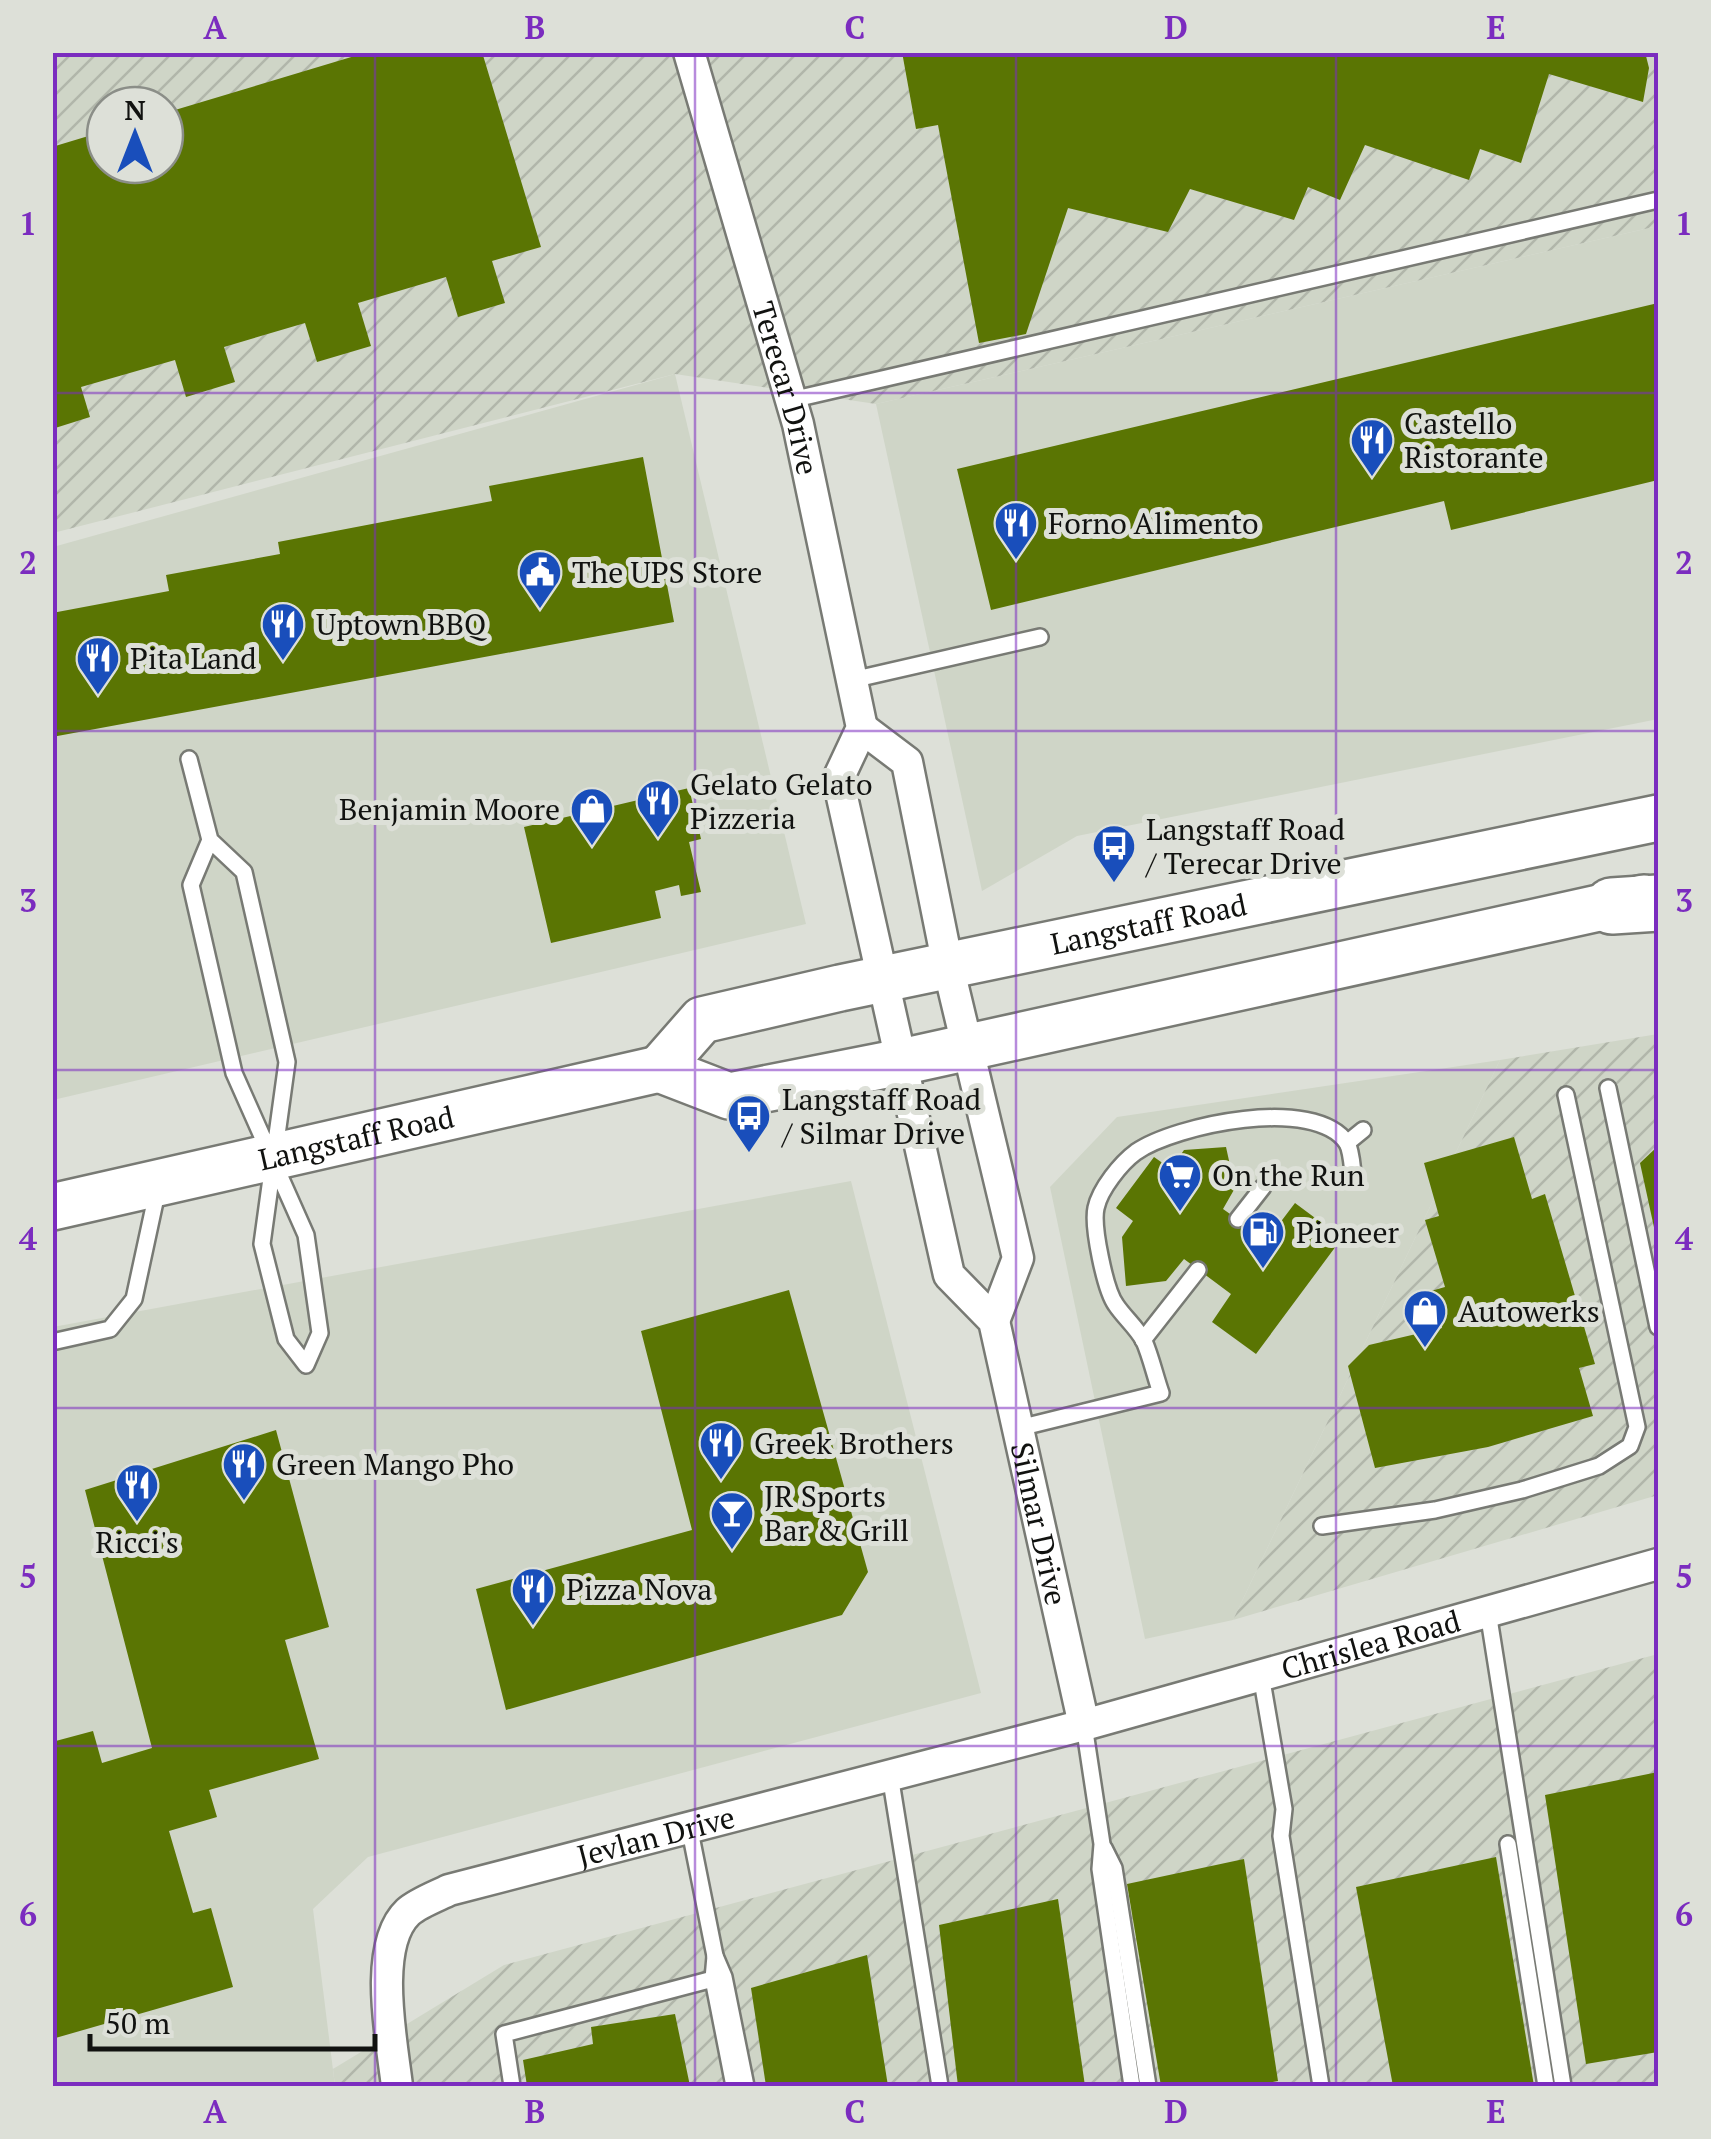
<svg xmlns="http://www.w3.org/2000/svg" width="1711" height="2139" font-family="'PT Serif',serif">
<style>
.built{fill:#cfd5c7}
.industrial{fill:url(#industrial-furrows);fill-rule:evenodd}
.building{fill:#5a7503}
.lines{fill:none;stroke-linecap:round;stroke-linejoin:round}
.service-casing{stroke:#787a74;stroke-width:20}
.minor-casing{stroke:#787a74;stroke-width:35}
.secondary-casing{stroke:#787a74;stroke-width:50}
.motorway-casing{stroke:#787a74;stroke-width:60}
.service{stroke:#fff;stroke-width:15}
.minor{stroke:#fff;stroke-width:30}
.secondary{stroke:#fff;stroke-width:45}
.motorway{stroke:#fff;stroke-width:55}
.grid{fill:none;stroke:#7b2cbf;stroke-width:2.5;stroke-opacity:0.55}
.labels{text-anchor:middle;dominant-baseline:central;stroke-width:10;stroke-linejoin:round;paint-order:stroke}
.street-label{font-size:30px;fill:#111210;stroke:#dde0d8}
.poi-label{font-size:30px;fill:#111210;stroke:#dde0d8;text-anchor:start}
.neatline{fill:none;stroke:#7b2cbf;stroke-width:4}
.grid-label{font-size:32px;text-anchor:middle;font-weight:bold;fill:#7b2cbf}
</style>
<defs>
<pattern id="industrial-furrows" width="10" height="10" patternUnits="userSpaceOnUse" patternTransform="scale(2.5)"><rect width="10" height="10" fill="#cfd5c7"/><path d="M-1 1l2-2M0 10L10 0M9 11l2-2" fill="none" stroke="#b1b6aa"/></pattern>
</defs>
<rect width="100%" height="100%" fill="#dde0d8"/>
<!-- built -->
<g class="built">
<path d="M1658,226v493l-581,117 -95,55 -106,-487z"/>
<path d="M675,374l131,550 -753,176v-553z"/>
<path d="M1500,1060l-267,560 -88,19 -95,-452 67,-70z"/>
<path d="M851,1181l130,512 -613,164 -55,52 22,177h-282v-759z"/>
</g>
<!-- industrial -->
<g class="industrial">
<path d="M53,53h1605v173l-782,178 -201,-30 -622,159zM105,105h60v60h-60z"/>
<path d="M1658,1034v461l-425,125 267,-560z"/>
<path d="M1658,1654v432h-1323l-2,-17 171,-104z"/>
</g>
<!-- building -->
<g class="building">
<path d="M368,52h114l59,195 -49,14 13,42 -47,14 -12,-40 -88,26 13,43 -54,16 -12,-39 -81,24 11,35 -49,15 -11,-37 -94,27 9,30 -38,12v-282l53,-16v34h60v-52z"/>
<path d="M902,52h743l4,16 -6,34 -94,-28 -28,89 -41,-14 -11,31 -104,-35 -25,55 -32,-13 -14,33 -104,-31 -22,43 -100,-24 -42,126 -47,9 -41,-218 -22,4z"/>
<path d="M1658,303v177l-207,50 -7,-29 -453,109 -34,-141z"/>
<path d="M643,457l31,165 -622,115v-124l117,-22 -3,-16 114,-21 -2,-12 214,-41 -3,-15z"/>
<path d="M689,788l12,51 -12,3 12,50 -20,4 -2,-11 -24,6 6,27 -110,25 -27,-116z"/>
<path d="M1514,1137l18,62 13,-5 50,170 -16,4 14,48 -105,31 -113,21 -27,-102 21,-21 73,-17 -11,-37 14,-4 -20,-67 14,-4 -15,-53z"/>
<path d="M1658,1146v95h-1l-17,-78z"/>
<path d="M1226,1147l9,41 -12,21 44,31 28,-37 47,35 -86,116 -44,-32 19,-28 -47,-35 -18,22 -40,5 -4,-49 11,-16 -17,-13 38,-51 17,12 13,-19z"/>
<path d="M789,1290l79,282 -26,43 -336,95 -30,-121 216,-59 -51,-199z"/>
<path d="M276,1430l53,197 -44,13 34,119 -110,31 8,27 -48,14 24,82 18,-5 22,79 -181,52v-297l41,-11 9,32 50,-15 -67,-258z"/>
<path d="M1658,1772v280l-72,12 -41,-269z"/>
<path d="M1496,1857l38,229h-141l-37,-199z"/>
<path d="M1244,1859l34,222 -27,5h-90l-34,-202z"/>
<path d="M1058,1899l27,187h-127l-19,-161z"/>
<path d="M867,1955l21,131h-122l-15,-98z"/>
<path d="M675,2014l15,72h-163l-4,-26 70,-16 -2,-17z"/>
</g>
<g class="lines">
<!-- service casing -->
<g class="service-casing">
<g id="service">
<path d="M791,400l867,-200"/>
<path d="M852,680l188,-43"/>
<path d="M189,759l21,81 34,32 43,190 -25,182 24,95 20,26 14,-32 -14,-98 -72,-162 -43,-188 19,-45"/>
<path d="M1608,1088l50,239"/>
<path d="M1347,1143l16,-13"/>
<path d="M1238,1219l25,-32"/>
<path d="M1143,1340l55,-70"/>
<path d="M52,1342l58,-13 24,-30 24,-111"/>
<path d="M1019,1428l142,-35c-6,-17 -10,-36 -17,-52 -7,-13 -20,-24 -28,-36 -11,-15 -24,-79 -20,-97 4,-19 25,-45 40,-56 39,-27 179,-57 211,-9 4,7 5,21 6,30"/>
<path d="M1322,1526l113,-16 87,-20 77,-24 31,-20 7,-19 -71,-332"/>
<path d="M1488,1612l75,474"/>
<path d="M1261,1675l23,134 -3,27 40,250"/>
<path d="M1084,1725l18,119 -2,25 32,217"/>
<path d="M890,1775l50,311"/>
<path d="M689,1826l26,130"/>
<path d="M1508,1844l38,242"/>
<path d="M1104,1848l10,20 34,218"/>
<path d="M512,2086l-8,-52 209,-55"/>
<path d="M734,2086l-21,-107 2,-23 9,21 22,109"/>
</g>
</g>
<!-- minor casing -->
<g class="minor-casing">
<g id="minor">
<path id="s1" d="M689,52l109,372 64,304 -24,51 111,496 45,46 90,404"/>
<path d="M862,728l45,34 41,204 70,292 -24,63"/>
<path id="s2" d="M397,2086c-5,-44 -25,-140 11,-174 10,-9 29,-16 41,-22l635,-165 574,-161"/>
</g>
</g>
<!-- secondary casing -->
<g class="secondary-casing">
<g id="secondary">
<path id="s3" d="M659,1069l43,-49 138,-32 818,-170"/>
<path id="s4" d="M52,1207l607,-138 70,27 172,-34 743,-164"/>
</g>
</g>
<!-- motorway casing -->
<g class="motorway-casing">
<path id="motorway" d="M1612,906l46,-3"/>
</g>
<!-- service -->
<use href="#service" class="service"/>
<!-- minor -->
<use href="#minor" class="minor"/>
<!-- secondary -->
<use href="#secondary" class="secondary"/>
<!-- motorway -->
<use href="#motorway" class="motorway"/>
</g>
<!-- grid -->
<path class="grid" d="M375,52v2034M695,52v2034M1016,52v2034M1336,52v2034M52,393h1606M52,731h1606M52,1070h1606M52,1408h1606M52,1746h1606"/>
<!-- icons -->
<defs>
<g id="restaurant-pin" transform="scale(2.25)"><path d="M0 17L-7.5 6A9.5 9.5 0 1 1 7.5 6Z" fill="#194ebb" stroke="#dde0d8"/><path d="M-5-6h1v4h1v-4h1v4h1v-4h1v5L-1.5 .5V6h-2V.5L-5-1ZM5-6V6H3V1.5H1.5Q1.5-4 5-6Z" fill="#fff"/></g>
<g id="civic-pin" transform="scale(2.25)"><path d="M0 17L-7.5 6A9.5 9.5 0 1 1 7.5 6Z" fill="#194ebb" stroke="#dde0d8"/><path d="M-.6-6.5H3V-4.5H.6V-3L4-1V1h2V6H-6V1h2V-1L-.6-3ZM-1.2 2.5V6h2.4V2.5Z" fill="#fff"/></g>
<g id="shop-pin" transform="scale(2.25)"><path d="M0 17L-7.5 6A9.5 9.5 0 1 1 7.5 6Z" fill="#194ebb" stroke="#dde0d8"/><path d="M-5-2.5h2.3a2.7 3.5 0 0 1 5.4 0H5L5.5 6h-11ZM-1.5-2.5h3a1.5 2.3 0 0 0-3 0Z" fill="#fff"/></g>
<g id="bus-pin" transform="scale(2.25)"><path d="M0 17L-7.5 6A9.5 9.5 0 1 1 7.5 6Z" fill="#194ebb" stroke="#dde0d8"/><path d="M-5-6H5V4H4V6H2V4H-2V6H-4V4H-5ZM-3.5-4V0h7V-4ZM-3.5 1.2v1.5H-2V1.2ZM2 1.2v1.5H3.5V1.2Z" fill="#fff"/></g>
<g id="supermarket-pin" transform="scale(2.25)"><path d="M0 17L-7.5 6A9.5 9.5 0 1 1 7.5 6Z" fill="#194ebb" stroke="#dde0d8"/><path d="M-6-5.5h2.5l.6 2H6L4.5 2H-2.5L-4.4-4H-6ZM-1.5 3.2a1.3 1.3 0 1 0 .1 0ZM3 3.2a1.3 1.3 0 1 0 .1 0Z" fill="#fff"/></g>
<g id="fuel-pin" transform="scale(2.25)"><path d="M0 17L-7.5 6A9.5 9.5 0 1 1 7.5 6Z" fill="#194ebb" stroke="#dde0d8"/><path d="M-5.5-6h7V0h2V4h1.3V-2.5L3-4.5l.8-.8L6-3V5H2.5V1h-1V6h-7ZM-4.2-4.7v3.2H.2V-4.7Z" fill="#fff"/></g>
<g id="bar-pin" transform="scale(2.25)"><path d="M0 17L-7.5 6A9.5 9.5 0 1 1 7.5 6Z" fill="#194ebb" stroke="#dde0d8"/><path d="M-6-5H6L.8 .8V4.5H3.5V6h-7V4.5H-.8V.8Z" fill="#fff"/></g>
</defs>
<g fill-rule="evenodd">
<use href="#restaurant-pin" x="1372" y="440"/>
<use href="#restaurant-pin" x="1016" y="523"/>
<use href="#civic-pin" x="540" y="572"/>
<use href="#restaurant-pin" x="283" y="624"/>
<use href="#restaurant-pin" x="98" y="658"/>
<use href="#restaurant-pin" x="658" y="801"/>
<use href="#shop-pin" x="592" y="809"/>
<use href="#bus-pin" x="1114" y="846"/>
<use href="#bus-pin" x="749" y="1116"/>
<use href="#supermarket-pin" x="1180" y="1175"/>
<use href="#fuel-pin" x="1263" y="1232"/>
<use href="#shop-pin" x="1425" y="1311"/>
<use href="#restaurant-pin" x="721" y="1443"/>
<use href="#restaurant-pin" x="244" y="1464"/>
<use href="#restaurant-pin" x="137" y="1485"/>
<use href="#bar-pin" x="732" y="1513"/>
<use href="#restaurant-pin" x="533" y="1589"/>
</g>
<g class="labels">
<!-- street labels -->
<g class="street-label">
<text stroke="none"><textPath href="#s1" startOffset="350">Terecar Drive</textPath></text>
<text stroke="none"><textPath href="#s3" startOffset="522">Langstaff Road</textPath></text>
<text stroke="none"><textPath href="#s4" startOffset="312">Langstaff Road</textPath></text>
<text stroke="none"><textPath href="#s1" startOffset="1535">Silmar Drive</textPath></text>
<text stroke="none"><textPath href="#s2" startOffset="1180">Chrislea Road</textPath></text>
<text stroke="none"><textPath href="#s2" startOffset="440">Jevlan Drive</textPath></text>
</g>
<!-- poi labels -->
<g class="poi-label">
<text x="1404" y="423">Castello<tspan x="1404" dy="34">Ristorante</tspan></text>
<text x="1048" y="523">Forno Alimento</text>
<text x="572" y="572">The UPS Store</text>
<text x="316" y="624">Uptown BBQ</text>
<text x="130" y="658">Pita Land</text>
<text x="690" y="784">Gelato Gelato<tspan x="690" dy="34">Pizzeria</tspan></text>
<text x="560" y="809" text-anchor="end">Benjamin Moore</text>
<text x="1146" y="829">Langstaff Road<tspan x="1146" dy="34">/ Terecar Drive</tspan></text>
<text x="782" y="1099">Langstaff Road<tspan x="782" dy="34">/ Silmar Drive</tspan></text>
<text x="1212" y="1175">On the Run</text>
<text x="1296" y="1232">Pioneer</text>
<text x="1458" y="1311">Autowerks</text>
<text x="754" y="1443">Greek Brothers</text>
<text x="276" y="1464">Green Mango Pho</text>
<text x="764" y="1496">JR Sports<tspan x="764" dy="34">Bar &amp; Grill</tspan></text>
<text x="137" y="1542" text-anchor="middle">Ricci's</text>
<text x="566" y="1589">Pizza Nova</text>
</g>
</g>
<!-- border -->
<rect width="1711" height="2139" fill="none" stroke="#dde0d8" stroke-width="110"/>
<!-- north arrow -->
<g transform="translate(135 135)"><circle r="48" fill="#dde0d8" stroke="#8b8e88" stroke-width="2.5"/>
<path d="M0-8L18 38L0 25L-18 38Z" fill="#194ebb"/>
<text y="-15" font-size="28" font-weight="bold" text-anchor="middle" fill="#111210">N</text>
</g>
<!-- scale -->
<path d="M90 2034v15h285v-15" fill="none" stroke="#111210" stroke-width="5"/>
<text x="105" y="2034" font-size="30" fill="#111210" stroke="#dde0d8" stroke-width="8" paint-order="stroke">50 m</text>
<rect x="55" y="55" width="1601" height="2029" class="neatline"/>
<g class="grid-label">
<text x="215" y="39">A</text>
<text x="535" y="39">B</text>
<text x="855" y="39">C</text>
<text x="1176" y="39">D</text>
<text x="1496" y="39">E</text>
<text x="28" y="235">1</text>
<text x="1684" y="235">1</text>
<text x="28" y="574">2</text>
<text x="1684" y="574">2</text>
<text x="28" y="912">3</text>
<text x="1684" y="912">3</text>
<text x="28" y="1250">4</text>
<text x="1684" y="1250">4</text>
<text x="28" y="1588">5</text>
<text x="1684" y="1588">5</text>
<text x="28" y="1926">6</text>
<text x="1684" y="1926">6</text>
<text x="215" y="2123">A</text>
<text x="535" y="2123">B</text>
<text x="855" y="2123">C</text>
<text x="1176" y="2123">D</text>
<text x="1496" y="2123">E</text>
</g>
</svg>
